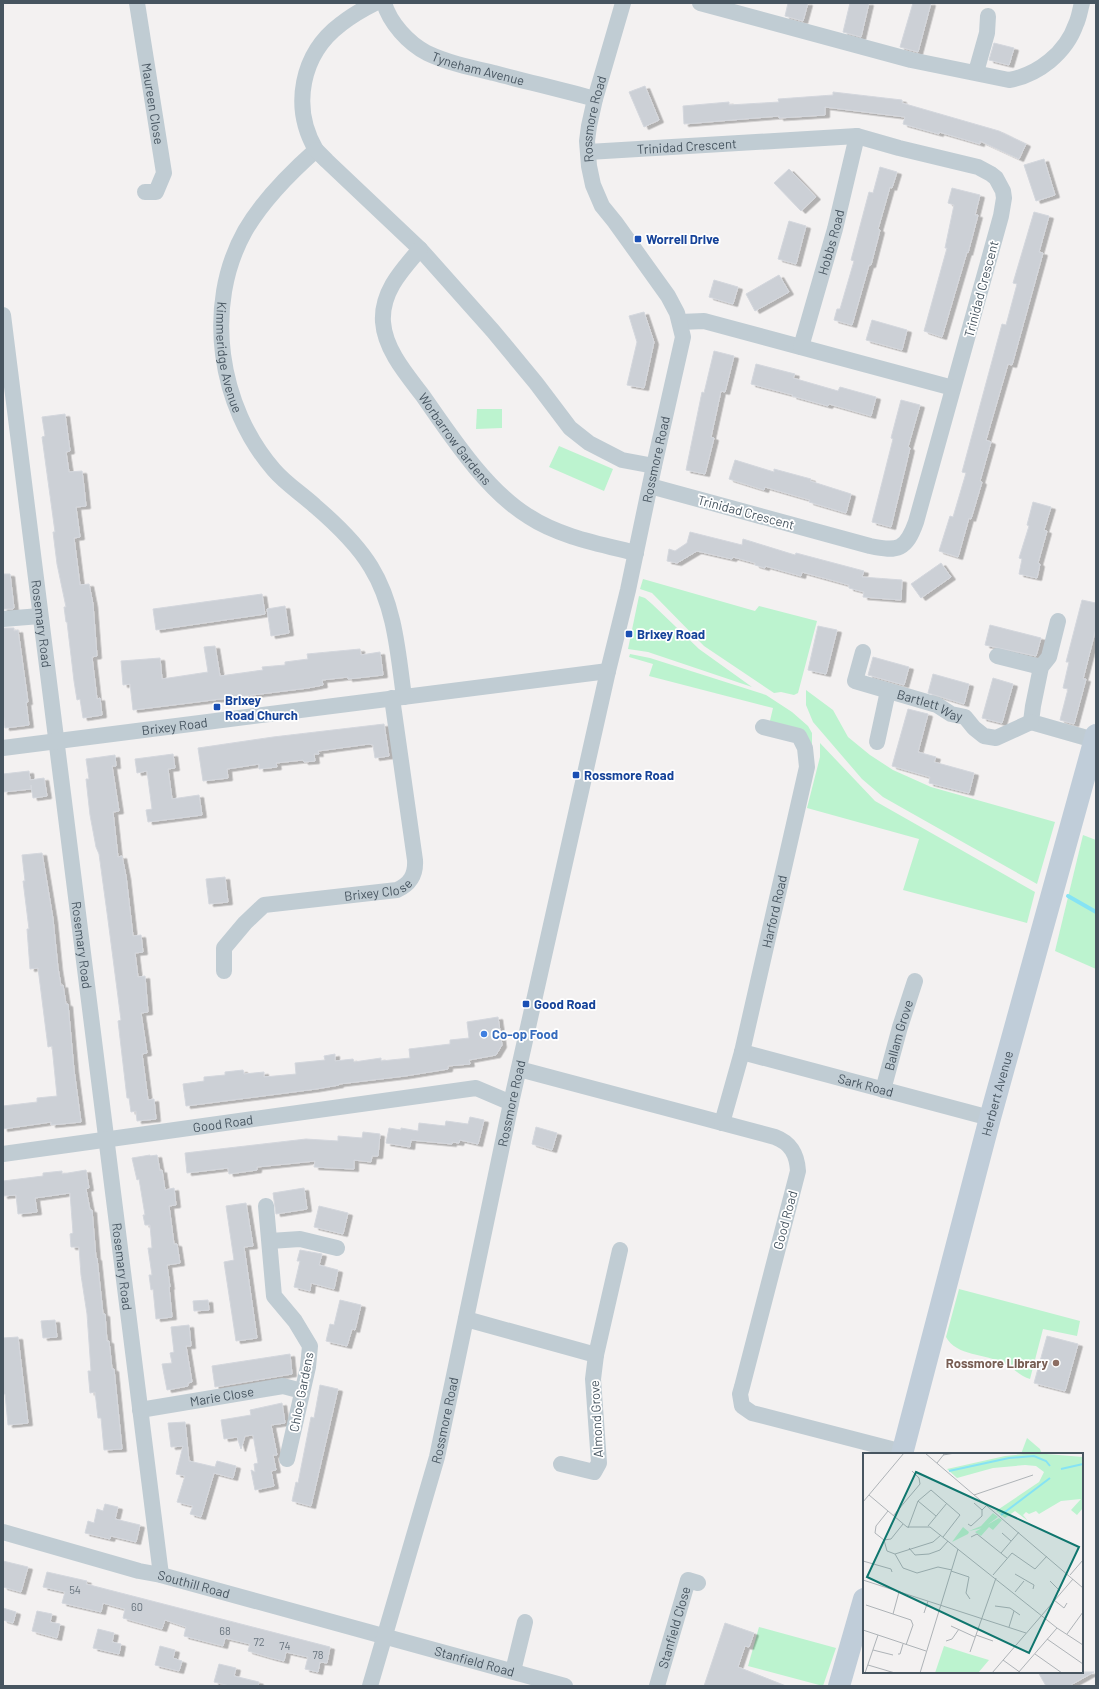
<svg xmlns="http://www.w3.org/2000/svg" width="1099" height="1689" font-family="Barlow,sans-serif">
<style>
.green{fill:#bcf3cf}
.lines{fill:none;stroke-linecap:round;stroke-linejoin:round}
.stream{stroke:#86e3f4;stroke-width:4}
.building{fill:#ccd0d6;stroke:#d4d7dd;filter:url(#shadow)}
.street{stroke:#c0ccd3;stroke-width:16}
.secondary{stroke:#c0cdd9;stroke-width:22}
.transit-dot{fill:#1a4fb4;stroke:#fff;stroke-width:1.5}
.shop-dot{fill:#3f7fe0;stroke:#fff;stroke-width:1.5}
.education-dot{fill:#8d6e63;stroke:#fff;stroke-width:1.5}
.labels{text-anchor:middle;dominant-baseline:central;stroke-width:3.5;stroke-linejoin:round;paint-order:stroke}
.number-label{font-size:11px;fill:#68747e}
.street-label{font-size:13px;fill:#475560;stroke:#fff}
.transit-label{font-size:13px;font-weight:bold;fill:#164399;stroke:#fff;text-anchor:start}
.shop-label{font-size:13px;font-weight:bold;fill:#366cbe;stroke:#fff;text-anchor:start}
.education-label{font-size:13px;font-weight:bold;fill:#785e54;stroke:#fff;text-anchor:end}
.inset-river{fill:none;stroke:#86e3f4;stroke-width:2}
.inset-road{fill:none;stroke:#aeb3b7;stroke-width:1}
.view{fill:#0f766e;fill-opacity:0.15;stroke:#0f766e;stroke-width:2}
.inset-edge{fill:none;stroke:#475560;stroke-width:2}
</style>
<defs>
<filter id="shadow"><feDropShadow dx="4.5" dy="2.5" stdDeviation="0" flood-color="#0004"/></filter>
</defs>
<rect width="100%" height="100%" fill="#f3f1f1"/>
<!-- green -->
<g class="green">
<path d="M477,409h25v19l-26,1z"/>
<path d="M559,446l54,23 -9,22 -55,-24z"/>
<path d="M643,579l112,32 4,-5 58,15 -19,72 -4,2 -13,-3 -7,1 -70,-47 -52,-53 -12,-4z"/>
<path d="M639,596l6,2 7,6 47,45 53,38 -104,-35 -20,-3z"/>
<path d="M630,654l20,4 116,37 26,17 16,14 4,7v15l-43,-23 4,-17 -124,-32 4,-12 -24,-7z"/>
<path d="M806,690l27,20 15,27 22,18 23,15 38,17 124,35 -18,62 -154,-87 -21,-18 -49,-57 -7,-17z"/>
<path d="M820,743l55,58 160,91 -8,31 -124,-33 16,-51 -112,-31 13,-51z"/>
<path d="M1083,835l13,5v129l-41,-18z"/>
<path d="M959,1289l121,32 -3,15 -34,-7 -13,50c-9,-2 -18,-12 -26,-16 -18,-9 -48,-7 -58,-26z"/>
<path d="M1027,1438l13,11 2,5h-21z"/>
<path d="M759,1627l77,21 -13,38 -75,-20z"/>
</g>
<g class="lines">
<!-- stream -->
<path class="stream" d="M1068,896l28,16"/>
</g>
<!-- building -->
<g class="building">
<path d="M788,3h20l-5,18 -18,-5z"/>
<path d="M850,3h19l-8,34 -18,-5z"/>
<path d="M913,3h18l-13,49 -18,-5z"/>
<path d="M994,43l20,5 -5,17 -20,-5z"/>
<path d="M645,86l14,34 -15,7 -15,-35z"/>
<path d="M833,92l69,8v3l97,28 27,13 -7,15 -39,-18v3l-41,-12v2l-36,-10 2,-7 -80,-10v8l-46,3v-2l-95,8 -1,-18 46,-4v3l50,-3 -1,-3 55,-4z"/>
<path d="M1044,159l11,36 -19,6 -12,-36z"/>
<path d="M880,167l17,5 -5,16 -2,-1 -12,42 2,1 -9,35h-2l-17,60 -18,-5 3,-11h3l14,-48 -3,-1 18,-68 4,1z"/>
<path d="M789,169l27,28 -15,14 -27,-28z"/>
<path d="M952,188l28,7 -5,20h3l-10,38 -1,-1 -25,85 -18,-6 23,-83h-2l9,-43 -6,-2z"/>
<path d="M1034,212l15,4 -10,36 4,1 -31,112 -4,-1 -22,76 5,2 -11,39 2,1 -11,37 -2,-1 -11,39 -19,-6 11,-35 3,1 13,-44 -4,-1 40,-148 4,1 11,-41 -4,-1z"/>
<path d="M789,221l17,5 -10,38 -18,-5z"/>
<path d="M779,275l10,17 -34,19 -9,-17z"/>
<path d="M714,280l24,7 -5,17 -24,-7z"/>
<path d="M644,312l10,30 -10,46 -17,-3 10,-43 -8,-26z"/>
<path d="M872,320l35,10 -5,20 -36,-10z"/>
<path d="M714,351l20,5 -9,36 -4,-1 -10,46 3,1 -9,36 -19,-4 16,-78 2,1z"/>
<path d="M756,364l39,10 -2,4 45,13 2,-4 36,10 -5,19 -42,-12 -1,2 -36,-10 1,-1 -42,-11z"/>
<path d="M901,400l19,5 -12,42 2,1 -19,79 -19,-5 21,-83 -2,-1z"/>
<path d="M65,414l5,37 -4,1 3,20 13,-1 2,16 2,19 -10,1 4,30 -6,1 6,47 9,-1 4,20 4,52 -5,1 5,42 3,-1 2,17 -19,3 -3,-19 -3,1 -3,-19 -7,-59h-1l-2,-15h2l-9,-43 -4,-32h2l-13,-95 3,-1 -3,-19z"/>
<path d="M735,460l39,12v-3l37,10 -1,2 41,13 -5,19 -37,-11 1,-2 -45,-13 -1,3 -35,-11z"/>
<path d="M1033,502l18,5 -7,23 3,1 -9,32 2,1 -3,14 -18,-4 3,-15 -3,-1 10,-32 -2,-1z"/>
<path d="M690,532l52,13 1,-6 52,16 1,-2 68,18 -2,6 40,3 -1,20 -38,-3 1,-5 -15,-4v-3l-47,-13 -1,4 -36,-10v2l-10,-3v-2l-22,-6 -1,2 -35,-8 -20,12 -10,-2 2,-12 6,2 12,-8z"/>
<path d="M941,563l10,14 -30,21 -10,-14z"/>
<path d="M3,574h7l4,34 -1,1h-10z"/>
<path d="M262,594l3,20 -109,16 -3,-21z"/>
<path d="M1082,600l14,3v25l-13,51h3l-12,45 -14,-4 8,-31 -5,-1 6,-26h-3z"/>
<path d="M285,606l4,27 -18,3 -4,-27z"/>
<path d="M990,625l51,13 -5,18 -51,-11z"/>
<path d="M818,626l19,4 -11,44 -18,-4z"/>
<path d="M3,628h11v3l4,-1 10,72h-2l3,23 -24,3 -2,-16z"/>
<path d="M215,646l5,30 43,-6 -1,-3 23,-2v-3l23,-3 -1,-5 53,-5 1,6 19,-3 3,23 -35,4v-2l-26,3 1,5 -15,3 -175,22 -3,-26 -7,1 -2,-24 39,-3 2,21 46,-7 -4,-25z"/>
<path d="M873,657l36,10 -5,18 -36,-10z"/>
<path d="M933,674l36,10 -5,20 -36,-11z"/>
<path d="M993,678l20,6 -11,39 -20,-5z"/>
<path d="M908,709l20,5 -10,38 18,5 -2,5 40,11 -5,20 -40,-10 1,-6 -38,-11z"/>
<path d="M384,724l5,32 -14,2 -2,-13 -4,-1 -51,7 1,3h-5l1,7 -11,1 -1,-2 -27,3 1,4 -18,2v-5l-32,5 1,9 -25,3 -5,-33 75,-11z"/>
<path d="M173,754l2,14 -7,1 4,30 27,-4 3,20 -54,7 -2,-12 6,-1 -5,-38 -10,2 -2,-14z"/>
<path d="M115,755l1,11h-4l7,45 -6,1 5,45 4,-1 4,20 7,60 8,-1 2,17 -8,1 3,24 7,-1 3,36 -7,1 6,40 -5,1 6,46 6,-1 2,20 -19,2 -1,-10 -5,1 -2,-14h-2l-9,-77 3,-1 -13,-100 -9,-66 -3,-7 -6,-32 -4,-36h3l-3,-20z"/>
<path d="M29,771l1,9 14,-2 3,18 -14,2 -2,-13v4l-28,3v-18z"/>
<path d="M42,853l11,66 5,49 3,18 2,-1 3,19h2l6,66 7,52 -30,3v-3l-48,7v-23l34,-4v-4l20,-2 -5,-50 -4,1 -10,-79 -8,1 -3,-40h2l-6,-48h2l-3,-26z"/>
<path d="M225,877l3,25 -19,2 -3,-25z"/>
<path d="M498,1017l4,28 -6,10 -27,5 1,4 -22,2v3l-43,7 -66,8v1l-23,4 -130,17 -3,-22 21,-3v-4l21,-2v-3l18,-2 1,4 20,-2v5l32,-3 -1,-11 30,-3 -1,-4 11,-2v7l18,-2 1,3 27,-4v3l29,-3 -1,-9 41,-5v-4l19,-2 -2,-16z"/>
<path d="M470,1117l14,3 -6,24 -18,-4 -1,3 -7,-1v2l-41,-4 -1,7 -24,-4 3,-15 12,2v-2l17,3 1,-8 26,3 1,-5 22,3z"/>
<path d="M536,1127l21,6 -5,17 -20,-6z"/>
<path d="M363,1132l17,2 -2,22h-6l-1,6 -17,-2v9l-40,-2 1,-6 -58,6v3l-28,4 -1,-6 -41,5 -2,-20 121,-14 32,2v-5l24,2z"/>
<path d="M150,1155v1l7,-1 3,16 2,-1 3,20 9,-2 2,17 -7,1 5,38h3l3,19 -13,2 3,22h-1l3,30 -16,2 -3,-30 -2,1 -2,-15h3l-4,-27h4l-2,-23h-5l-2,-10h2l-6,-36 -2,1 -5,-22z"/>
<path d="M86,1170l3,18 -3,1 4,21h2l4,48h1l6,56h2l2,27h2l3,28h2l8,80 -18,1 -3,-32h-3l-3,-26 -5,1 -2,-22h3l-4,-57 -6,-39 -2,-28h-8l-1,-13 3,-1 -3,-40 -35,5 2,14 -19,2 -2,-19 -13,1v-15l40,-5v-3l19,-2v3z"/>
<path d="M304,1188l3,21 -31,5 -3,-21z"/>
<path d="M246,1203l7,43 -9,1 13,91 -21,3 -12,-79 10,-2 -8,-54z"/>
<path d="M319,1206l29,7 -5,21 -29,-7z"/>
<path d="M300,1250l22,4 -3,11 19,5 -4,19 -23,-6 -1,8 -16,-4 6,-26h-3z"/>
<path d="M208,1300l1,10 -15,1 -1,-10z"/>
<path d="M340,1300l21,5 -6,25 -3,-1 -5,17 -21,-5 4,-17 4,1z"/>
<path d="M55,1320l2,17 -14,1 -2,-17z"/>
<path d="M189,1325l2,21h-5l6,36 -4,1v3l-21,4 -5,-26 10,-1 -2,-10 4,-1 -3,-25z"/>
<path d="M1047,1336l31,8 -13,47 -31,-8z"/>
<path d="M18,1337l10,86 -20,2 -3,-31h-2v-56z"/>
<path d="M290,1354l2,20 -77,13 -3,-21z"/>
<path d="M320,1385l18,4 -27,117 -19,-5 4,-19 2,1 13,-66 3,1z"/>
<path d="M282,1403l3,20 -14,2 6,30h-4l3,15 -5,1 3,15 -19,4 -4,-20 4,2 -1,-8 4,-1 -5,-28 -8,1 -4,13 -4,-12 -13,2 -3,-19 30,-5 -1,-5z"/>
<path d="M185,1422l4,39 26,6 2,-6 19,5 -3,12 -19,-5 -13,44 -11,-3 3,-8 -16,-4 8,-26 -9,-2 7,-28 -12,1 -3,-24z"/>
<path d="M105,1504l13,3 -3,12 25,6 -4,17 -25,-6 -1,3 -25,-6 3,-12 6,2 3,-14 6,2z"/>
<path d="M3,1561l25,6 -7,25 -18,-5z"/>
<path d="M47,1572l40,9 -1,3 244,63 -3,16 -7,-1 -2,10 -13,-3 3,-12 -22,-5 -2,9 -12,-3 -24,-7 2,-7 -25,-6 -2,8 -39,-10 2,-9 -21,-7 -3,9 -39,-11 2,-9 -22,-6 -2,9 -39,-9 3,-11 -22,-5z"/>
<path d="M3,1608l13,4 -3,11 -10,-3z"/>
<path d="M37,1611l15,3 -2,8 10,2 -3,14 -25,-7z"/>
<path d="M725,1623l29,10 -5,14 -4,-1 -7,21 48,19h-82z"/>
<path d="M98,1629l16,4 -2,9 9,2 -2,10 -26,-6z"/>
<path d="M160,1646l15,4 -2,8 9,3 -3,10 -24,-6z"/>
<path d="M219,1664l17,4 -2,8 25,6 -1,4h-28l-16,-4z"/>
<path d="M1038,1672h56l-25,14h-23z"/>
</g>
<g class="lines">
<!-- street -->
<g class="street">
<path id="s1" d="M137,3l27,170 -8,19h-11"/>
<path id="s2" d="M375,3c-12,6 -24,13 -34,21 -40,30 -50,83 -25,126 -26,23 -53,50 -71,81 -42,75 -26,176 29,239 12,14 28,24 41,36 21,18 42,38 56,61 24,39 27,86 33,130"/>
<path id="s3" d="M384,3c6,20 24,40 43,50 21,10 45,15 67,20 34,9 68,17 101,26"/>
<path d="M700,3l211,57 98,20c29,-5 57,-27 67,-56 3,-6 4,-14 6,-21"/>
<path d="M976,72l11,-39 1,-17"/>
<path d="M316,150l11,11 93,88 73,82 43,52 34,45 19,15 33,17 32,6"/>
<path id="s4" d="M588,152l269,-16 42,12 79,19 13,7 5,4 7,13 1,7 -3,18 -85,306c-10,28 -18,30 -46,24l-220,-60"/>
<path id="s5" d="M420,249c-18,21 -39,43 -37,73 2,28 24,53 40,74 28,40 63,94 105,120 32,21 72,28 108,37"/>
<path id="s6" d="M3,315l158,1260"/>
<path d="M680,322l24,-1 249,67"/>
<path id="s7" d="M801,347l34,-118 22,-93"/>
<path d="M3,619l37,-3"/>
<path d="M1058,621l-9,36 -8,10 -8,39 -2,16 63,18"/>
<path id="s8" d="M863,652l-8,29 82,24 14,9 14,3 9,11 10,8 12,2 35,-16"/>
<path d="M997,656l44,11"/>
<path d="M877,742l11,-51"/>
<path id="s9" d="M3,748l605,-77"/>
<path id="s10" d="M224,971v-23l21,-25 19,-18 133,-15c13,-6 19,-15 18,-30l-23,-162"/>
<path id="s11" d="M742,1052l248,66"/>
<path d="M519,1069l256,68c16,6 22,17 23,34l-56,216 -2,7 2,12 10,7 151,39"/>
<path id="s12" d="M883,1090l17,-63 15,-46"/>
<path id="s13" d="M722,1123l20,-71 65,-285 -2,-19 -6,-12 -36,-9"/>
<path id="s14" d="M3,1154l473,-66 35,15"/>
<path d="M266,1206l8,90 21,25 15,25 -2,21 -21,92"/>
<path d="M270,1241l30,-2 37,9"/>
<path d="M466,1319l130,36"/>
<path id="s15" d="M140,1410l143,-24 19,5"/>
<path d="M561,1464l33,8 5,-9 -6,-84 3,-24 24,-105"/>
<path id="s16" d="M3,1532l136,39 22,4 404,111"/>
<path d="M513,1671l12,-49"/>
<path id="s17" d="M370,1686l67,-229 74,-354 97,-432 20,-81 26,-124 29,-129 -6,-24 -9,-17 -53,-74 -13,-16 -9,-21 -4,-19 -2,-25 2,-15 6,-27 28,-96"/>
<path id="s18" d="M657,1686l31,-106 10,3"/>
</g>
<!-- secondary -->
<g class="secondary">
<path id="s19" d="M902,1454l88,-336 106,-383"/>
<path d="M839,1686l25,-87"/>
</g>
</g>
<!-- markers -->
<g class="transit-dot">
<rect x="634" y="235" width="8" height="8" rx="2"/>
<rect x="625" y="630" width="8" height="8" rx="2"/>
<rect x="213" y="703" width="8" height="8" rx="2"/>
<rect x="572" y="771" width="8" height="8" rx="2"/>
<rect x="522" y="1000" width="8" height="8" rx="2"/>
</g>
<circle class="shop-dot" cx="484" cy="1034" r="4"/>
<circle class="education-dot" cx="1056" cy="1363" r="4"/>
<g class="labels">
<!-- number labels -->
<g class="number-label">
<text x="75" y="1589">54</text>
<text x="137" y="1606">60</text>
<text x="225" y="1630">68</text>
<text x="259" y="1641">72</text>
<text x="285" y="1645">74</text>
<text x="318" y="1654">78</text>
</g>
<!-- street labels -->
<g class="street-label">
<text stroke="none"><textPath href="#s3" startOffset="121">Tyneham Avenue</textPath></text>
<text stroke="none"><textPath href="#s1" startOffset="102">Maureen Close</textPath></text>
<text stroke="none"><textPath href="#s17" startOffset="1631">Rossmore Road</textPath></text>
<text stroke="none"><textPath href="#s4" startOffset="99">Trinidad Crescent</textPath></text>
<text stroke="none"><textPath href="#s7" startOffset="109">Hobbs Road</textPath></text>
<text transform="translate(981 289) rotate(-75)">Trinidad Crescent</text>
<text stroke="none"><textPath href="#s2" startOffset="420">Kimmeridge Avenue</textPath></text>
<text stroke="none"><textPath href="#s5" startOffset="223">Worbarrow Gardens</textPath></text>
<text stroke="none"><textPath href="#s17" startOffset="1260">Rossmore Road</textPath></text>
<text transform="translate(746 512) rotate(15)">Trinidad Crescent</text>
<text stroke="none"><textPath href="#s6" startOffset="311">Rosemary Road</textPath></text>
<text stroke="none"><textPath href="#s8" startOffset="109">Bartlett Way</textPath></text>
<text stroke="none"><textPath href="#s9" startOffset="173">Brixey Road</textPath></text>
<text stroke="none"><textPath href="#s10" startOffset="197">Brixey Close</textPath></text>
<text stroke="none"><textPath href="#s13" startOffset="218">Harford Road</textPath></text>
<text stroke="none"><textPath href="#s6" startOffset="635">Rosemary Road</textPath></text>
<text stroke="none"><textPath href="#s12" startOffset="57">Ballam Grove</textPath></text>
<text stroke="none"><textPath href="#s11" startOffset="128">Sark Road</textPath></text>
<text stroke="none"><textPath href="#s19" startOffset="373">Herbert Avenue</textPath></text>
<text stroke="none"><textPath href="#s17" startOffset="600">Rossmore Road</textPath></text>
<text stroke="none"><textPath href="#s14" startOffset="222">Good Road</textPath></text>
<text transform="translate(785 1220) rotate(-75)">Good Road</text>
<text stroke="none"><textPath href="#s6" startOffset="959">Rosemary Road</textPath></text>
<text transform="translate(301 1392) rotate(-79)">Chloe Gardens</text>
<text stroke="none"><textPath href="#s15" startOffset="83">Marie Close</textPath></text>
<text transform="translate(596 1419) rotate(-93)">Almond Grove</text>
<text stroke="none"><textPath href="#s17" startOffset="276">Rossmore Road</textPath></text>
<text stroke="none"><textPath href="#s16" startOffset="198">Southill Road</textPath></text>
<text stroke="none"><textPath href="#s18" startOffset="61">Stanfield Close</textPath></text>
<text stroke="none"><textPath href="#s16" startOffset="489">Stanfield Road</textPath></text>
</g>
<!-- transit labels -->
<g class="transit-label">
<text x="646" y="239">Worrell Drive</text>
<text x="637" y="634">Brixey Road</text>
<text x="225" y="700">Brixey<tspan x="225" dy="15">Road Church</tspan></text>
<text x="584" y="775">Rossmore Road</text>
<text x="534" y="1004">Good Road</text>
</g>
<!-- shop labels -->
<g class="shop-label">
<text x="492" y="1034">Co-op Food</text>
</g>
<!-- education labels -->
<g class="education-label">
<text x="1048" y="1363">Rossmore Library</text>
</g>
</g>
<!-- overview -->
<g transform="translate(863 1453)">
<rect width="220" height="220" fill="#f3f1f1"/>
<path d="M171,0l49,4v51l-6,7 -6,-5 10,-11 -20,2 -22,13 -3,-3 -7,3 -3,-2 -3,3 5,6 -13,-10 -10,7 -9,-7 43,-29 5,-10 -8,-6 -11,-1 -32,3 -36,10 -10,-9 58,-13zM130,60l5,4 -15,11 -14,3 12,-5zM136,65l3,2 -9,10 -4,-3 -8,9 -6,-4zM100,74l6,5 -1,2 -16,8zM81,193l25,8 20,6 -11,13h-43z" fill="#bcf3cf"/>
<path class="inset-river" d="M198,16l22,-5M86,18l60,-13 25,-2 12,5 4,5M138,62l49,-37"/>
<path class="inset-road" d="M62,0l158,135M80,2l12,-2M74,10l8,-10M6,42l38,32h23l127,101 26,17M111,42l59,-20M55,48l18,15M0,49l41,-49M111,50l8,7 5,-5M25,58l-12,15 -1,7 9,7 3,11 8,3 8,14 14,5 21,-6 14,3M30,63l27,-32 -1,-6 -7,-7M105,71l3,2 11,-10v-6M65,73l19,-23M45,75l10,-27 13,-11 29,25 -17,22M139,80l9,8M108,84l6,-3 30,24M21,87l7,-1 12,-15M46,95l6,7 14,-1 11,-4 8,-9M138,100l18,-21M32,101l38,-12 8,-7M0,108l28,8 1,3M88,118l18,6 -3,16 4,6M152,121l19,11 -1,4M130,122l19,-22 23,16 12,-13M207,122l13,-15M0,127l163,53M187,128l10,10M152,139l9,-11M191,147l10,8 3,-5M3,152l45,15 2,5 -7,20M132,153l15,2 10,7M61,160l4,-12M30,161l6,-22M88,173l24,11M146,174l5,-16M0,177l63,21M204,181l16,-22M113,182l17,6M184,186l36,25M83,188l6,-2 7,-10M10,197l20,5M107,199l26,-74M35,201h2l3,-10M172,201l27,19M140,207l18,13M5,212l27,8M2,220l13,-38M57,220l38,-124M129,220l81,-94M155,220l39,-45"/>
<path class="view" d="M53,19l163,75 -50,106 -162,-76z"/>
<rect width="220" height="220" class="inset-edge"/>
</g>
<!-- border -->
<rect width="1099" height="1689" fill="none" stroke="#475560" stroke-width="8"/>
</svg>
